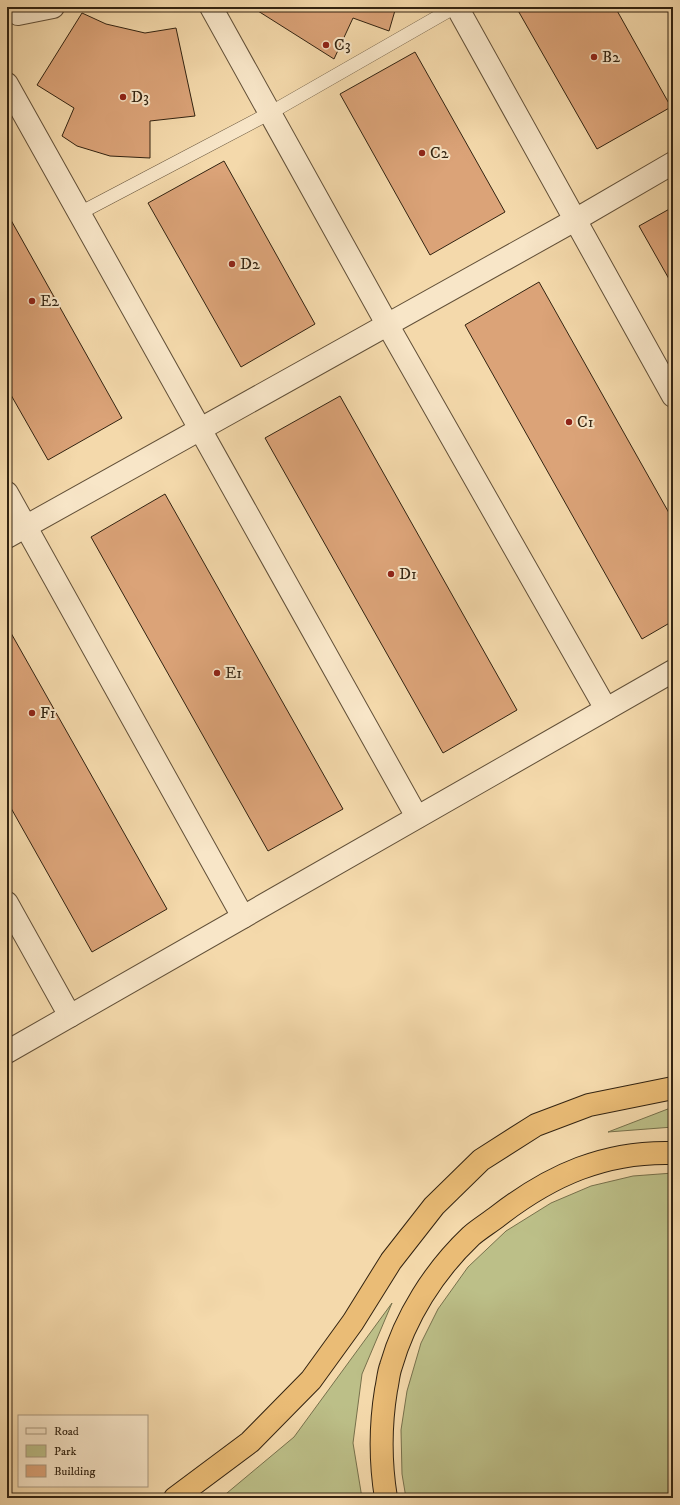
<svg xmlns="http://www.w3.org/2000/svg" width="680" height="1505" font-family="'IM FELL DW Pica',serif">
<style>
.green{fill:#bcbf88;stroke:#77714c}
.building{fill:#dba378;stroke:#322311}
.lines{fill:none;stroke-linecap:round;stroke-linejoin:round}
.service-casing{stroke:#625038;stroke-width:14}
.minor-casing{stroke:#625038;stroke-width:24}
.trunk-casing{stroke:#322311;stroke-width:24}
.service{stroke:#f8e6c8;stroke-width:13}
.minor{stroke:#f8e6c8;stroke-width:22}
.trunk{stroke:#eabc76;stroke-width:22}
.poi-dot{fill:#8f2418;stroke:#f8e6c8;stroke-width:1.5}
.labels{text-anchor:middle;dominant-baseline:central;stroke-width:4;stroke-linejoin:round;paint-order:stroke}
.poi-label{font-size:16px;fill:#322311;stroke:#f8e6c8;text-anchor:start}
</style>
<rect width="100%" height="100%" fill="#f4d9ab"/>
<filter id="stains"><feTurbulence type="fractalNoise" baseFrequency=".005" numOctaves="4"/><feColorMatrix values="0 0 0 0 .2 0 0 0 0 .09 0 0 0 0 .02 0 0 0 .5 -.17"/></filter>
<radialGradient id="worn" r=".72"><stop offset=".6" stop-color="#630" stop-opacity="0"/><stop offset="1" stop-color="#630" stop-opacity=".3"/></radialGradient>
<!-- green -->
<g class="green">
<path d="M673,1107v20l-65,5z"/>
<path d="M673,1173v325h-267l-4,-24 -1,-44 6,-39 14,-48 17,-34 30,-42 38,-36 45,-28 40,-17 42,-10z"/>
<path d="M392,1303l-30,71 -9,69 9,55h-141l73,-61z"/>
</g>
<!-- building -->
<g class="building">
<path d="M260,7h136l-7,24 -36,-13 -19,41 -76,-48z"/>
<path d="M516,7h99l56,100 -74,42z"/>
<path d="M82,13l24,11 39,9 31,-5 19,88 -45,5v37l-40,-2 -33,-10 -15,-10 12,-28 -37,-23z"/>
<path d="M415,52l90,160 -75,43 -90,-161z"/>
<path d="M224,161l91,163 -74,43 -93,-164z"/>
<path d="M673,207v79l-34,-60z"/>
<path d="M7,213l115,205 -74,42 -41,-72z"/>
<path d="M539,282l134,238v101l-31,18 -177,-314z"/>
<path d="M340,396l177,314 -74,43 -178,-315z"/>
<path d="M165,494l178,315 -75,42 -177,-314z"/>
<path d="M7,626l160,283 -75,43 -85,-151z"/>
</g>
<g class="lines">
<!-- service casing -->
<g class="service-casing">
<path id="service" d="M80,213l190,-100 185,-106"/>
</g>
<!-- minor casing -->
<g class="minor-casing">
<g id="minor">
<path d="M211,7l176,317 219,385"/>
<path d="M457,7l216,389"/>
<path d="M18,14l35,-7"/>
<path d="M7,84l410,733"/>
<path d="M7,493l236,424"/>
<path d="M7,537l568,-317 98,-57"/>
<path d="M7,903l63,113"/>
<path d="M7,1052l666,-381"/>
</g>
</g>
<!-- trunk casing -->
<g class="trunk-casing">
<g id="trunk">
<path d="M175,1498l75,-56 61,-62 42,-58 38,-61 43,-55 47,-46 55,-35 53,-20 84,-17"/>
<path d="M386,1498c-6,-37 -6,-71 0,-108 2,-8 2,-16 5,-24 14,-49 43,-95 80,-130 8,-7 18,-13 27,-20 53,-41 107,-65 175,-63"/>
</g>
</g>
<!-- service -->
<use href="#service" class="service"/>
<!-- minor -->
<use href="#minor" class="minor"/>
<!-- trunk -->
<use href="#trunk" class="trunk"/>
</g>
<!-- markers -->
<g class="poi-dot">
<circle cx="326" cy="45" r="4"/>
<circle cx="594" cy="57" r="4"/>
<circle cx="123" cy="97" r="4"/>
<circle cx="422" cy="153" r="4"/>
<circle cx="232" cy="264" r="4"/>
<circle cx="32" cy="301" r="4"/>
<circle cx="569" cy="422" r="4"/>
<circle cx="391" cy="574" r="4"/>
<circle cx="217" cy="673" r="4"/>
<circle cx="32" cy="713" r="4"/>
</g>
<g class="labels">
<!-- poi labels -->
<g class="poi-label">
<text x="334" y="45">C3</text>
<text x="602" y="57">B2</text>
<text x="131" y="97">D3</text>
<text x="430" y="153">C2</text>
<text x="240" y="264">D2</text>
<text x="40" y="301">E2</text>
<text x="577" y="422">C1</text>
<text x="399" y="574">D1</text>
<text x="225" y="673">E1</text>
<text x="40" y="713">F1</text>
</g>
</g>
<!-- margin -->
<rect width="680" height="1505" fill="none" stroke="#f4d9ab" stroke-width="24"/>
<rect x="8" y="8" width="664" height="1489" fill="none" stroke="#322311" stroke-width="2"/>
<rect x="12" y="12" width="656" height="1481" fill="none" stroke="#322311"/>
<!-- legend -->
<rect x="18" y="1415" width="130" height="72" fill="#f8e6c8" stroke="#a9987f"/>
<rect x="26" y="1428" width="20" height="6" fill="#f8e6c8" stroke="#a9987f"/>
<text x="54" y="1435" font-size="12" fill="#322311">Road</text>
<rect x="26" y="1445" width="20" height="12" fill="#bcbf88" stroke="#a9987f"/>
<text x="54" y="1455" font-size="12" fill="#322311">Park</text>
<rect x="26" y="1465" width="20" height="12" fill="#dba378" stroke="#a9987f"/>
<text x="54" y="1475" font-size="12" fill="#322311">Building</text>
<rect width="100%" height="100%" filter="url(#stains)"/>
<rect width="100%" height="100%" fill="url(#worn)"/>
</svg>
